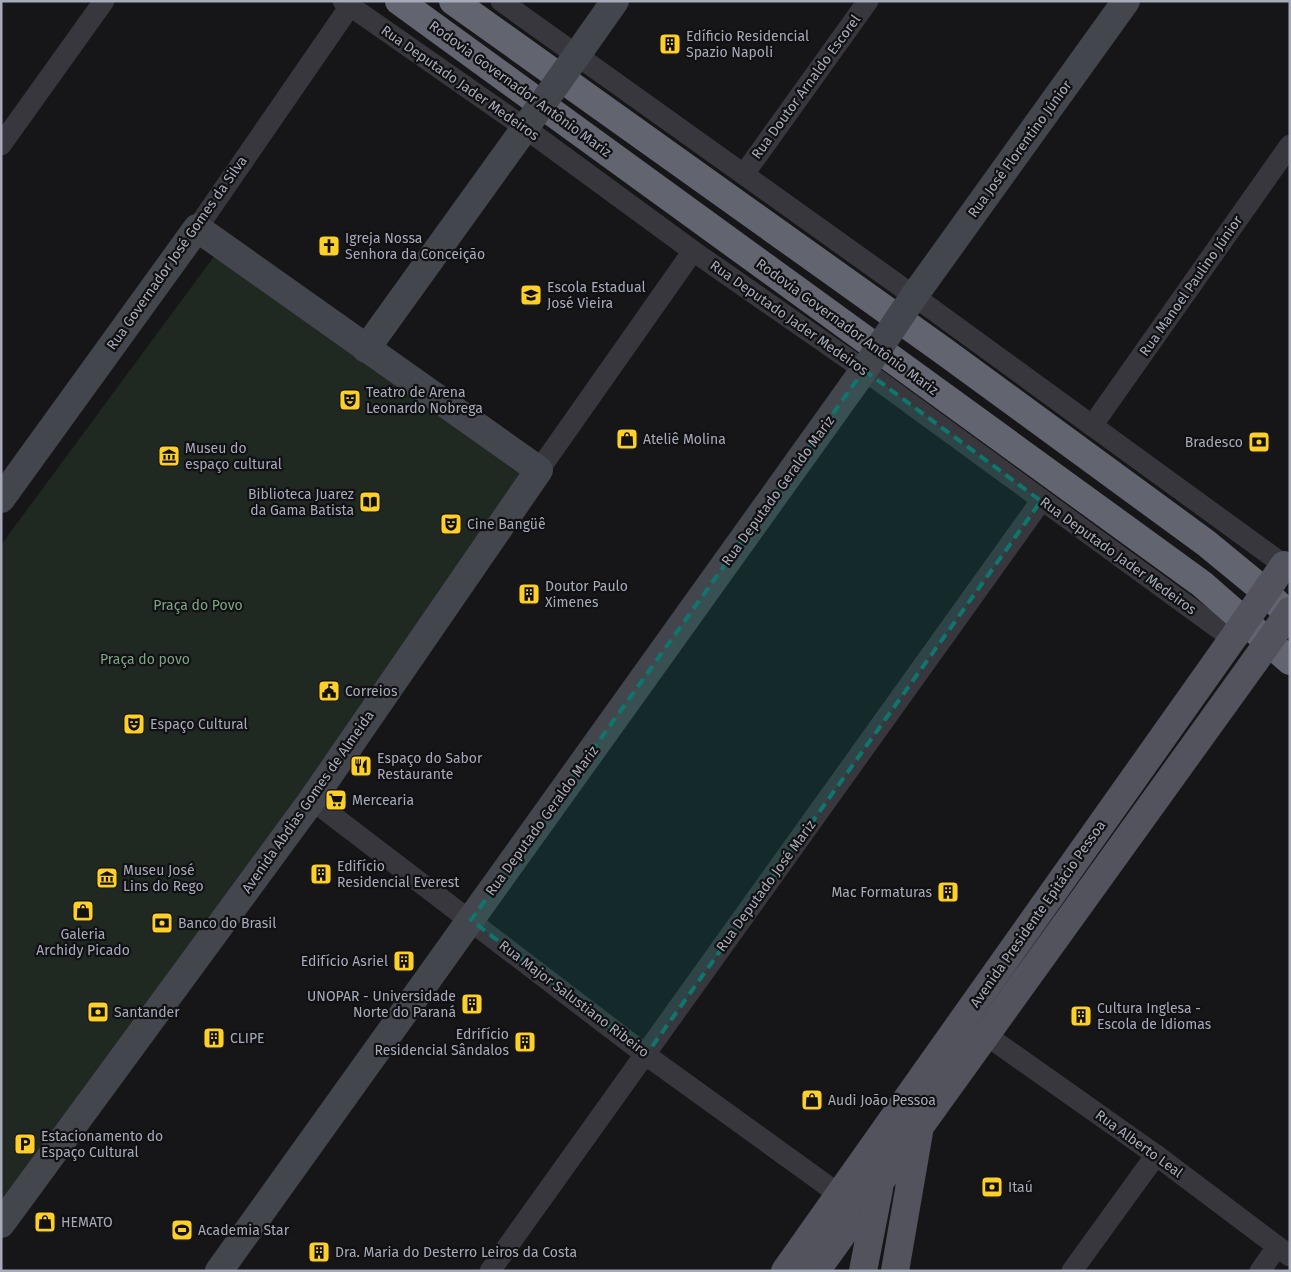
<svg xmlns="http://www.w3.org/2000/svg" width="1291" height="1272" font-family="'Fira Sans',sans-serif">
<style>
.green{fill:#202822}
.lines{fill:none;stroke-linecap:round;stroke-linejoin:round}
.street{stroke:#37373d;stroke-width:21}
.secondary{stroke:#44464d;stroke-width:28}
.primary{stroke:#52535c;stroke-width:28}
.highway{stroke:#62646f;stroke-width:28}
.secondary-bridge{stroke:#44464d;stroke-width:28}
.primary-bridge{stroke:#52535c;stroke-width:28}
.marked{fill:#0f766e;fill-opacity:0.2;stroke:#0f766e;stroke-width:4;stroke-dasharray:10 6;stroke-linejoin:round}
.labels{text-anchor:middle;dominant-baseline:central;stroke-width:4.5;stroke-linejoin:round;paint-order:stroke}
.poi-label{font-size:14px;fill:#a7aab9;stroke:#111113;text-anchor:start}
.street-label{font-size:14px;fill:#a7aab9;stroke:#111113}
.park-label{font-size:14px;fill:#7da584;stroke:#111113}
</style>
<rect width="100%" height="100%" fill="#161618"/>
<!-- green -->
<path class="green" d="M218,251l312,225 -529,734v-665z"/>
<g class="lines">
<!-- street -->
<g class="street">
<path d="M343,1l182,127 168,123 171,119 369,269"/>
<path d="M501,1l413,295 370,269"/>
<path d="M1,145l103,-144"/>
<path d="M744,174l124,-173"/>
<path d="M197,228l153,-222"/>
<path d="M1092,426l198,-281"/>
<path d="M539,470l154,-219"/>
<path d="M312,800l334,255 194,140"/>
<path d="M986,1035l170,120 134,101"/>
<path d="M490,1271l551,-770"/>
<path d="M1072,1271l84,-116"/>
<path d="M1260,1271l17,-24"/>
</g>
<!-- secondary -->
<g class="secondary">
<path d="M577,55l38,-54"/>
<path d="M914,296l212,-295"/>
<path d="M366,349l159,-221"/>
<path d="M1,499l196,-271 342,242 -227,330 -311,424"/>
<path d="M219,1271l645,-901"/>
</g>
<!-- primary -->
<g class="primary">
<path d="M785,1271l451,-637"/>
<path d="M816,1271l439,-610"/>
<path d="M863,1271l16,-82"/>
<path d="M895,1271l24,-139"/>
</g>
<!-- highway -->
<g class="highway">
<path d="M399,1l803,583 88,77"/>
<path d="M453,1l492,351 261,191 56,46 28,27"/>
</g>
<!-- secondary-bridge -->
<g class="secondary-bridge">
<path d="M525,128l52,-73"/>
<path d="M864,370l50,-74"/>
</g>
<!-- primary-bridge -->
<g class="primary-bridge">
<path d="M1236,634l48,-69"/>
<path d="M1255,661l35,-50"/>
</g>
</g>
<!-- marked area -->
<path class="marked" d="M864,370l177,131 -395,554 -175,-135z"/>
<!-- icons -->
<defs>
<g id="building-square" transform="scale(1.125)"><rect x="-9" y="-9" width="18" height="18" rx="4" fill="#fdcf29" stroke="#111113"/><path d="M-4-6H4V6H1V3H-1V6H-4ZM-2.5-4.3h1.7v1.8h-1.7ZM.8-4.3h1.7v1.8H.8ZM-2.5-1h1.7V.8h-1.7ZM.8-1h1.7V.8H.8Z" fill="#111"/></g>
<g id="church-square" transform="scale(1.125)"><rect x="-9" y="-9" width="18" height="18" rx="4" fill="#fdcf29" stroke="#111113"/><path d="M-1.2-6h2.4v3.5h3.3v2.4h-3.3V6h-2.4V-.1h-3.3v-2.4h3.3Z" fill="#111"/></g>
<g id="school-square" transform="scale(1.125)"><rect x="-9" y="-9" width="18" height="18" rx="4" fill="#fdcf29" stroke="#111113"/><path d="M0-5L7-2L0 1L-7-2ZM-4 1L0 2.5L4 1V4Q0 6-4 4Z" fill="#111"/></g>
<g id="theatre-square" transform="scale(1.125)"><rect x="-9" y="-9" width="18" height="18" rx="4" fill="#fdcf29" stroke="#111113"/><path d="M-5-5.5Q0-4 5-5.5V0Q5 5 0 6Q-5 5-5 0ZM-3.3-2.5H-1v1.5H-3.3ZM1-2.5H3.3v1.5H1ZM-2.8 1Q0 5.5 2.8 1Z" fill="#111"/></g>
<g id="shop-square" transform="scale(1.125)"><rect x="-9" y="-9" width="18" height="18" rx="4" fill="#fdcf29" stroke="#111113"/><path d="M-5-2.5h2.3a2.7 3.5 0 0 1 5.4 0H5L5.5 6h-11ZM-1.5-2.5h3a1.5 2.3 0 0 0-3 0Z" fill="#111"/></g>
<g id="bank-square" transform="scale(1.125)"><rect x="-9" y="-9" width="18" height="18" rx="4" fill="#fdcf29" stroke="#111113"/><path d="M-6-4H6V4H-6ZM0-2.3a2.3 2.3 0 1 0 0 4.6a2.3 2.3 0 1 0 0-4.6Z" fill="#111"/></g>
<g id="museum-square" transform="scale(1.125)"><rect x="-9" y="-9" width="18" height="18" rx="4" fill="#fdcf29" stroke="#111113"/><path d="M0-6L6-3V-2H-6V-3ZM-5-1h2V3h-2ZM-1-1h2V3h-2ZM3-1h2V3H3ZM-6 4H6V6H-6Z" fill="#111"/></g>
<g id="library-square" transform="scale(1.125)"><rect x="-9" y="-9" width="18" height="18" rx="4" fill="#fdcf29" stroke="#111113"/><path d="M-6-4Q-3-5.5-.7-3.5V5Q-3 3-6 4ZM6-4Q3-5.5 .7-3.5V5Q3 3 6 4Z" fill="#111"/></g>
<g id="civic-square" transform="scale(1.125)"><rect x="-9" y="-9" width="18" height="18" rx="4" fill="#fdcf29" stroke="#111113"/><path d="M-.6-6.5H3V-4.5H.6V-3L4-1V1h2V6H-6V1h2V-1L-.6-3ZM-1.2 2.5V6h2.4V2.5Z" fill="#111"/></g>
<g id="restaurant-square" transform="scale(1.125)"><rect x="-9" y="-9" width="18" height="18" rx="4" fill="#fdcf29" stroke="#111113"/><path d="M-5-6h1v4h1v-4h1v4h1v-4h1v5L-1.5 .5V6h-2V.5L-5-1ZM5-6V6H3V1.5H1.5Q1.5-4 5-6Z" fill="#111"/></g>
<g id="supermarket-square" transform="scale(1.125)"><rect x="-9" y="-9" width="18" height="18" rx="4" fill="#fdcf29" stroke="#111113"/><path d="M-6-5.5h2.5l.6 2H6L4.5 2H-2.5L-4.4-4H-6ZM-1.5 3.2a1.3 1.3 0 1 0 .1 0ZM3 3.2a1.3 1.3 0 1 0 .1 0Z" fill="#111"/></g>
<g id="parking-square" transform="scale(1.125)"><rect x="-9" y="-9" width="18" height="18" rx="4" fill="#fdcf29" stroke="#111113"/><path d="M-3.5-5.5H1a3.5 3.5 0 0 1 0 7H-1V5.5H-3.5ZM-1-3.4V-.6H.8a1.4 1.4 0 0 0 0-2.8Z" fill="#111"/></g>
<g id="stadium-square" transform="scale(1.125)"><rect x="-9" y="-9" width="18" height="18" rx="4" fill="#fdcf29" stroke="#111113"/><path d="M0-5a6.5 5 0 1 0 0 10a6.5 5 0 1 0 0-10ZM-3.5-1.8h7v3.6h-7Z" fill="#111"/></g>
</defs>
<g fill-rule="evenodd">
<use href="#building-square" x="670" y="44"/>
<use href="#church-square" x="329" y="246"/>
<use href="#school-square" x="531" y="295"/>
<use href="#theatre-square" x="350" y="400"/>
<use href="#shop-square" x="627" y="439"/>
<use href="#bank-square" x="1259" y="442"/>
<use href="#museum-square" x="169" y="456"/>
<use href="#library-square" x="370" y="502"/>
<use href="#theatre-square" x="451" y="524"/>
<use href="#building-square" x="529" y="594"/>
<use href="#civic-square" x="329" y="691"/>
<use href="#theatre-square" x="134" y="724"/>
<use href="#restaurant-square" x="361" y="766"/>
<use href="#supermarket-square" x="336" y="800"/>
<use href="#building-square" x="321" y="874"/>
<use href="#museum-square" x="107" y="878"/>
<use href="#building-square" x="948" y="892"/>
<use href="#shop-square" x="83" y="911"/>
<use href="#bank-square" x="162" y="923"/>
<use href="#building-square" x="404" y="961"/>
<use href="#building-square" x="472" y="1004"/>
<use href="#bank-square" x="98" y="1012"/>
<use href="#building-square" x="1081" y="1016"/>
<use href="#building-square" x="214" y="1038"/>
<use href="#building-square" x="525" y="1042"/>
<use href="#shop-square" x="812" y="1100"/>
<use href="#parking-square" x="25" y="1144"/>
<use href="#bank-square" x="992" y="1187"/>
<use href="#shop-square" x="45" y="1222"/>
<use href="#stadium-square" x="182" y="1230"/>
<use href="#building-square" x="319" y="1252"/>
</g>
<g class="labels">
<!-- poi labels -->
<g class="poi-label">
<text x="686" y="36">Edíficio Residencial<tspan x="686" dy="16">Spazio Napoli</tspan></text>
<text x="345" y="238">Igreja Nossa<tspan x="345" dy="16">Senhora da Conceição</tspan></text>
<text x="547" y="287">Escola Estadual<tspan x="547" dy="16">José Vieira</tspan></text>
<text x="366" y="392">Teatro de Arena<tspan x="366" dy="16">Leonardo Nobrega</tspan></text>
<text x="643" y="439">Ateliê Molina</text>
<text x="1243" y="442" text-anchor="end">Bradesco</text>
<text x="185" y="448">Museu do<tspan x="185" dy="16">espaço cultural</tspan></text>
<text x="354" y="494" text-anchor="end">Biblioteca Juarez<tspan x="354" dy="16">da Gama Batista</tspan></text>
<text x="467" y="524">Cine Bangüê</text>
<text x="545" y="586">Doutor Paulo<tspan x="545" dy="16">Ximenes</tspan></text>
<text x="345" y="691">Correios</text>
<text x="150" y="724">Espaço Cultural</text>
<text x="377" y="758">Espaço do Sabor<tspan x="377" dy="16">Restaurante</tspan></text>
<text x="352" y="800">Mercearia</text>
<text x="337" y="866">Edifício<tspan x="337" dy="16">Residencial Everest</tspan></text>
<text x="123" y="870">Museu José<tspan x="123" dy="16">Lins do Rego</tspan></text>
<text x="932" y="892" text-anchor="end">Mac Formaturas</text>
<text x="178" y="923">Banco do Brasil</text>
<text x="83" y="934" text-anchor="middle">Galeria<tspan x="83" dy="16">Archidy Picado</tspan></text>
<text x="388" y="961" text-anchor="end">Edifício Asriel</text>
<text x="456" y="996" text-anchor="end">UNOPAR - Universidade<tspan x="456" dy="16">Norte do Paraná</tspan></text>
<text x="1097" y="1008">Cultura Inglesa -<tspan x="1097" dy="16">Escola de Idiomas</tspan></text>
<text x="114" y="1012">Santander</text>
<text x="509" y="1034" text-anchor="end">Edrifício<tspan x="509" dy="16">Residencial Sândalos</tspan></text>
<text x="230" y="1038">CLIPE</text>
<text x="828" y="1100">Audi João Pessoa</text>
<text x="41" y="1136">Estacionamento do<tspan x="41" dy="16">Espaço Cultural</tspan></text>
<text x="1008" y="1187">Itaú</text>
<text x="61" y="1222">HEMATO</text>
<text x="198" y="1230">Academia Star</text>
<text x="335" y="1252">Dra. Maria do Desterro Leiros da Costa</text>
</g>
<!-- street labels -->
<g class="street-label">
<text transform="translate(460 83) rotate(35)">Rua Deputado Jader Medeiros</text>
<text transform="translate(806 87) rotate(-54)">Rua Doutor Arnaldo Escorel</text>
<text transform="translate(520 89) rotate(36)">Rodovia Governador Antônio Mariz</text>
<text transform="translate(1020 149) rotate(-54)">Rua José Florentino Júnior</text>
<text transform="translate(177 253) rotate(-55)">Rua Governador José Gomes da Silva</text>
<text transform="translate(1191 286) rotate(-55)">Rua Manoel Paulino Júnior</text>
<text transform="translate(789 318) rotate(35)">Rua Deputado Jader Medeiros</text>
<text transform="translate(847 327) rotate(36)">Rodovia Governador Antônio Mariz</text>
<text transform="translate(778 491) rotate(-54)">Rua Deputado Geraldo Mariz</text>
<text transform="translate(1118 556) rotate(36)">Rua Deputado Jader Medeiros</text>
<text transform="translate(308 802) rotate(-55)">Avenida Abdias Gomes de Almeida</text>
<text transform="translate(542 821) rotate(-54)">Rua Deputado Geraldo Mariz</text>
<text transform="translate(766 886) rotate(-54)">Rua Deputado José Mariz</text>
<text transform="translate(1038 914) rotate(-55)">Avenida Presidente Epitácio Pessoa</text>
<text transform="translate(574 999) rotate(37)">Rua Major Salustiano Ribeiro</text>
<text transform="translate(1139 1144) rotate(36)">Rua Alberto Leal</text>
</g>
<!-- park labels -->
<g class="park-label">
<text x="198" y="605">Praça do Povo</text>
<text x="145" y="659">Praça do povo</text>
</g>
</g>
<!-- border -->
<rect width="1291" height="1272" fill="none" stroke="#a7aab9" stroke-width="5"/>
</svg>
